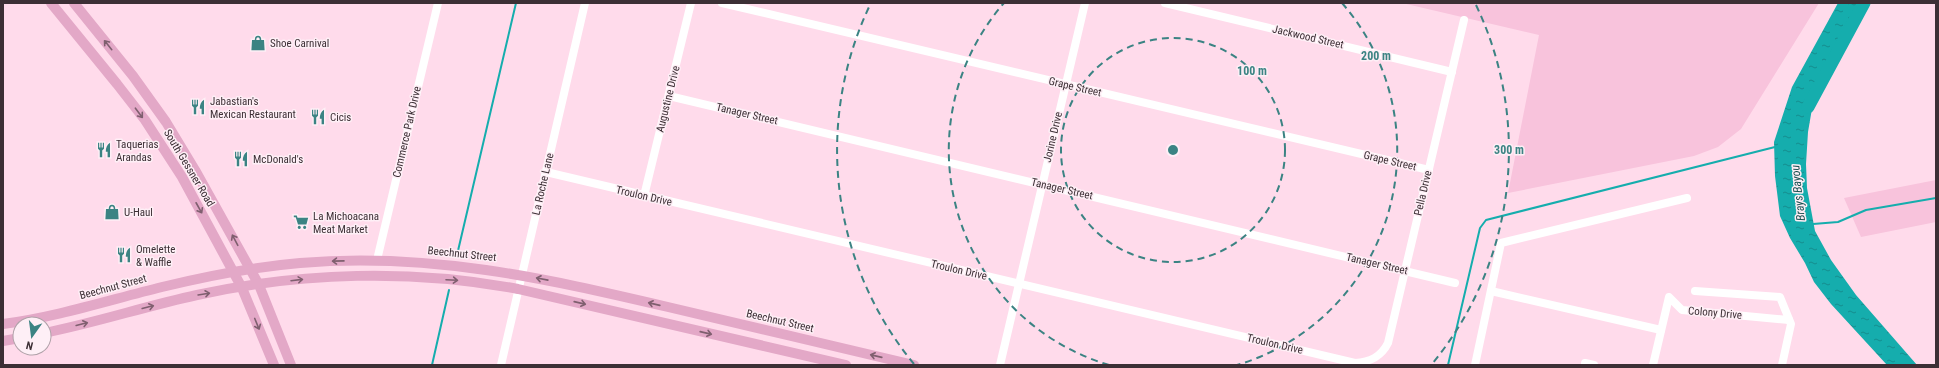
<svg xmlns="http://www.w3.org/2000/svg" width="1939" height="368" font-family="'Roboto Condensed',sans-serif">
<style>
.grass{fill:#f8c3dc}
.water{fill:url(#water-ripples)}
.lines{fill:none;stroke-linecap:round;stroke-linejoin:round}
.stream{stroke:#15adad;stroke-width:2}
.river{stroke:#15adad;stroke-width:13}
.minor{stroke:#fff;stroke-width:8}
.major{stroke:#e3a8c7;stroke-width:10}
.oneway{stroke:#7f5f6f}
.ring{fill:none;stroke:#3b8383;stroke-width:2;stroke-dasharray:7 5}
.labels{text-anchor:middle;dominant-baseline:central;stroke-width:3;stroke-linejoin:round;paint-order:stroke}
.street-label{font-size:11px;fill:#3c2f35;stroke:#feeff6}
.poi-label{font-size:11px;fill:#3c2f35;stroke:#feeff6;text-anchor:start}
.water-label{font-size:12px;font-style:italic;fill:#195151;stroke:#feeff6}
.centre{fill:#3b8383;stroke:#feeff6;stroke-width:2}
.ring-label{font-size:12px;text-anchor:middle;font-weight:bold;fill:#3b8383;stroke:#feeff6;stroke-width:3;stroke-linejoin:round;paint-order:stroke}
</style>
<defs>
<pattern id="water-ripples" width="26" height="14" patternUnits="userSpaceOnUse"><rect width="26" height="14" fill="#15adad"/><path d="M2 4q2-2 4 0t4 0M15 11q2-2 4 0t4 0" fill="none" stroke="#148d8e"/></pattern>
</defs>
<rect width="100%" height="100%" fill="#ffdbeb"/>
<!-- grass -->
<g class="grass">
<path d="M1402,3h417l-78,126 -23,18 -24,9 -186,37 31,-158z"/>
<path d="M1936,180v42l-75,15 -17,-39z"/>
</g>
<!-- water -->
<path class="water" d="M1838,3h22l-45,88 -7,41 -2,32 1,24 8,43 16,29 25,35 61,70h-30l-56,-61 -17,-22 -9,-19 -15,-25 -10,-22 -5,-40 -1,-34 18,-55z"/>
<g class="lines">
<!-- stream -->
<g class="stream">
<path d="M1813,224l25,-2 28,-12 70,-12"/>
<path d="M457,255l59,-252"/>
<path d="M432,365l17,-75"/>
<path d="M1448,365l32,-137 6,-8 289,-73"/>
</g>
<!-- river -->
<path class="river" d="M1808,107l56,-104"/>
<!-- minor -->
<g class="minor">
<path d="M722,3l707,167"/>
<path d="M1165,3l287,69"/>
<path d="M669,96l786,187"/>
<path d="M546,172l809,191c15,-1 26,-6 33,-20l76,-323"/>
<path d="M644,196l47,-193"/>
<path d="M377,260l61,-257"/>
<path d="M1491,291l170,39"/>
<path d="M1695,291l85,6 11,27 -9,41"/>
<path d="M1585,363l9,2"/>
<path d="M501,365l84,-362"/>
<path d="M1000,365l85,-362"/>
<path d="M1475,365l26,-122 186,-45"/>
<path d="M1653,365l16,-68 13,13 107,10"/>
</g>
<!-- major -->
<g class="major">
<path d="M51,3l66,81 28,36 37,57 60,111 32,77"/>
<path d="M74,3l59,73 33,46 29,48 64,115 32,80"/>
<path d="M3,324c54,-7 106,-24 159,-37 45,-11 91,-20 138,-24 129,-11 244,15 368,44 82,19 164,39 246,58"/>
<path d="M44,333c51,-10 102,-27 153,-38 104,-23 216,-26 321,-6l328,76"/>
<path d="M3,341l17,-3"/>
</g>
</g>
<!-- one-way arrows -->
<defs><path id="oneway-shaft" d="M-6 0H5M1.5-3L5.5 0L1.5 3" fill="none" stroke-width="1.6" stroke-linecap="round" stroke-linejoin="round"/></defs>
<g class="oneway">
<use href="#oneway-shaft" transform="translate(108 45) rotate(-129)"/>
<use href="#oneway-shaft" transform="translate(139 113) rotate(53)"/>
<use href="#oneway-shaft" transform="translate(199 208) rotate(61)"/>
<use href="#oneway-shaft" transform="translate(235 240) rotate(-118)"/>
<use href="#oneway-shaft" transform="translate(338 261) rotate(179)"/>
<use href="#oneway-shaft" transform="translate(542 279) rotate(-169)"/>
<use href="#oneway-shaft" transform="translate(297 280) rotate(-7)"/>
<use href="#oneway-shaft" transform="translate(452 280) rotate(3)"/>
<use href="#oneway-shaft" transform="translate(204 294) rotate(-9)"/>
<use href="#oneway-shaft" transform="translate(580 303) rotate(13)"/>
<use href="#oneway-shaft" transform="translate(654 304) rotate(-167)"/>
<use href="#oneway-shaft" transform="translate(148 307) rotate(-14)"/>
<use href="#oneway-shaft" transform="translate(82 324) rotate(-14)"/>
<use href="#oneway-shaft" transform="translate(257 324) rotate(68)"/>
<use href="#oneway-shaft" transform="translate(706 333) rotate(13)"/>
<use href="#oneway-shaft" transform="translate(876 356) rotate(-167)"/>
</g>
<!-- distance rings -->
<g class="ring">
<circle cx="1173" cy="150" r="112"/>
<path d="M1109 365A224 224 0 0 1 1004 3M1342 3A224 224 0 0 1 1237 365"/>
<path d="M914 364A336 336 0 0 1 870 5M1476 5A336 336 0 0 1 1432 364"/>
</g>
<!-- icons -->
<defs>
<g id="shop-bare" transform="scale(1.2)"><path d="M-5-2.5h2.3a2.7 3.5 0 0 1 5.4 0H5L5.5 6h-11ZM-1.5-2.5h3a1.5 2.3 0 0 0-3 0Z" fill="#3b8383" stroke="#feeff6" stroke-width="2.5" paint-order="stroke"/></g>
<g id="restaurant-bare" transform="scale(1.2)"><path d="M-5-6h1v4h1v-4h1v4h1v-4h1v5L-1.5 .5V6h-2V.5L-5-1ZM5-6V6H3V1.5H1.5Q1.5-4 5-6Z" fill="#3b8383" stroke="#feeff6" stroke-width="2.5" paint-order="stroke"/></g>
<g id="supermarket-bare" transform="scale(1.2)"><path d="M-6-5.5h2.5l.6 2H6L4.5 2H-2.5L-4.4-4H-6ZM-1.5 3.2a1.3 1.3 0 1 0 .1 0ZM3 3.2a1.3 1.3 0 1 0 .1 0Z" fill="#3b8383" stroke="#feeff6" stroke-width="2.5" paint-order="stroke"/></g>
</defs>
<g fill-rule="evenodd">
<use href="#shop-bare" x="258" y="43"/>
<use href="#restaurant-bare" x="198" y="107"/>
<use href="#restaurant-bare" x="318" y="117"/>
<use href="#restaurant-bare" x="104" y="150"/>
<use href="#restaurant-bare" x="241" y="159"/>
<use href="#shop-bare" x="112" y="212"/>
<use href="#supermarket-bare" x="301" y="222"/>
<use href="#restaurant-bare" x="124" y="255"/>
</g>
<g class="labels">
<!-- street labels -->
<g class="street-label">
<text transform="translate(1308 37) rotate(13)">Jackwood Street</text>
<text transform="translate(1075 87) rotate(13)">Grape Street</text>
<text transform="translate(668 99) rotate(-76)">Augustine Drive</text>
<text transform="translate(747 114) rotate(13)">Tanager Street</text>
<text transform="translate(407 132) rotate(-77)">Commerce Park Drive</text>
<text transform="translate(1053 137) rotate(-77)">Jorine Drive</text>
<text transform="translate(1390 161) rotate(13)">Grape Street</text>
<text transform="translate(189 168) rotate(59)">South Gessner Road</text>
<text transform="translate(543 184) rotate(-77)">La Roche Lane</text>
<text transform="translate(1062 189) rotate(13)">Tanager Street</text>
<text transform="translate(1423 193) rotate(-77)">Pella Drive</text>
<text transform="translate(644 196) rotate(13)">Troulon Drive</text>
<text transform="translate(462 254) rotate(6)">Beechnut Street</text>
<text transform="translate(1377 264) rotate(13)">Tanager Street</text>
<text transform="translate(959 270) rotate(13)">Troulon Drive</text>
<text transform="translate(113 287) rotate(-15)">Beechnut Street</text>
<text transform="translate(1715 313) rotate(5)">Colony Drive</text>
<text transform="translate(780 321) rotate(13)">Beechnut Street</text>
<text transform="translate(1275 344) rotate(13)">Troulon Drive</text>
</g>
<!-- poi labels -->
<g class="poi-label">
<text x="270" y="43">Shoe Carnival</text>
<text x="210" y="101">Jabastian's<tspan x="210" dy="13">Mexican Restaurant</tspan></text>
<text x="330" y="117">Cicis</text>
<text x="116" y="144">Taquerias<tspan x="116" dy="13">Arandas</tspan></text>
<text x="253" y="159">McDonald's</text>
<text x="124" y="212">U-Haul</text>
<text x="313" y="216">La Michoacana<tspan x="313" dy="13">Meat Market</tspan></text>
<text x="136" y="249">Omelette<tspan x="136" dy="13">&amp; Waffle</tspan></text>
</g>
<!-- water labels -->
<g class="water-label">
<text transform="translate(1798 193) rotate(-96)">Brays Bayou</text>
</g>
</g>
<circle cx="1173" cy="150" r="6" class="centre"/>
<g class="ring-label">
<text x="1376" y="60">200 m</text>
<text x="1252" y="75">100 m</text>
<text x="1509" y="154">300 m</text>
</g>
<!-- border -->
<rect width="1939" height="368" fill="none" stroke="#3c2f35" stroke-width="8"/>
<!-- north arrow -->
<g transform="translate(32 336) rotate(194)"><circle r="19" fill="#feeff6" stroke="#b0a2a9"/>
<path d="M0-3L7 15L0 10L-7 15Z" fill="#3b8383"/>
<text y="-6" font-size="11" font-weight="bold" text-anchor="middle" fill="#3c2f35">N</text>
</g>
</svg>
